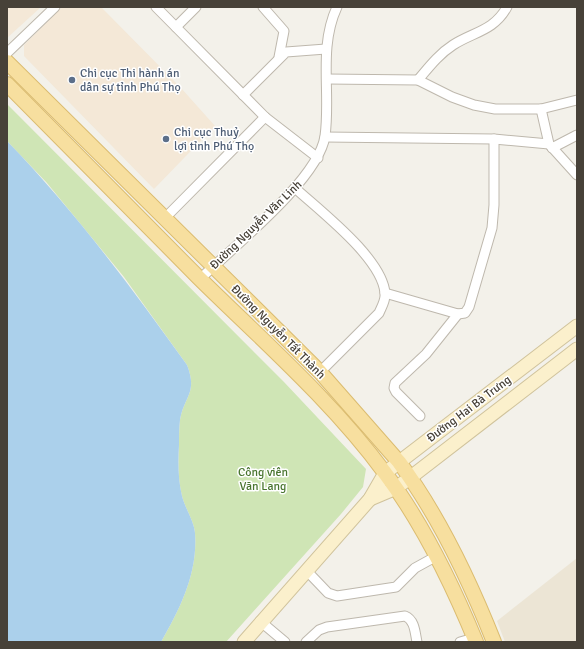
<svg xmlns="http://www.w3.org/2000/svg" width="584" height="649" font-family="Signika,sans-serif">
<style>
.commercial{fill:#f4e8d7}
.education{fill:#ece5d5}
.green{fill:#cfe5b5}
.water{fill:#abd0eb}
.lines{fill:none;stroke-linecap:round;stroke-linejoin:round}
.street-casing{stroke:#beb8ad;stroke-width:11}
.secondary-casing{stroke:#d0c39c;stroke-width:15}
.primary-casing{stroke:#dbbc70;stroke-width:16}
.street{stroke:#fff;stroke-width:9}
.secondary{stroke:#fbf0cc;stroke-width:13}
.primary{stroke:#f7df9f;stroke-width:14}
.service-dot{fill:#5c6f8a;stroke:#fff;stroke-width:1.5}
.labels{text-anchor:middle;dominant-baseline:central;stroke-width:3;stroke-linejoin:round;paint-order:stroke}
.service-label{font-size:12px;fill:#4e5e75;stroke:#fff;text-anchor:start}
.street-label{font-size:12px;fill:#474138;stroke:#fff}
.park-label{font-size:12px;fill:#49752f;stroke:#fff}
</style>
<rect width="100%" height="100%" fill="#f3f1ea"/>
<!-- commercial -->
<g class="commercial">
<path d="M7,7h34l-34,31z"/>
<path d="M62,7h39l80,81 34,38 -61,63 -130,-133v-11z"/>
</g>
<!-- education -->
<path class="education" d="M577,558v84h-72l-8,-21z"/>
<!-- green -->
<path class="green" d="M7,104l277,278 82,87 -3,18 -22,27 -115,128h-65c19,-33 37,-69 34,-109 -1,-12 -10,-25 -13,-37 -4,-16 -4,-34 -3,-51 0,-8 0,-17 1,-25 4,-24 18,-27 7,-55l-63,-88 -77,-94 -40,-42z"/>
<!-- water -->
<path class="water" d="M7,141c67,69 124,146 180,224 11,28 -3,31 -7,55 -1,8 -1,17 -1,25 -1,16 -1,35 3,51 3,12 12,25 13,37 3,40 -15,76 -34,109h-154z"/>
<g class="lines">
<!-- street casing -->
<g class="street-casing">
<g id="street">
<path d="M156,7l109,110 53,41"/>
<path d="M263,7l21,24 -5,26"/>
<path d="M176,27l20,-20"/>
<path d="M7,53l48,-46"/>
<path d="M327,79l91,1 34,17 22,8 21,4h46l36,-9"/>
<path d="M418,80c11,-13 21,-26 35,-35 20,-13 41,-14 54,-38"/>
<path d="M243,95l43,-43 40,-3"/>
<path d="M541,109l8,35 28,31"/>
<path d="M325,137l169,2 55,5"/>
<path d="M552,148l25,-13"/>
<path d="M295,188c25,23 87,70 90,105 1,7 -3,13 -6,20l-59,59"/>
<path d="M164,219l101,-102"/>
<path d="M200,279c33,-32 119,-100 125,-143 6,-43 -7,-88 12,-129"/>
<path d="M385,293l73,21 7,-1 4,-6 23,-79 2,-23v-66"/>
<path d="M420,416l-24,-24 -2,-4 1,-5 31,-29 32,-40"/>
<path d="M306,570l22,23 9,3 59,-9 19,-19 20,-11"/>
<path d="M260,621l25,21"/>
<path d="M306,642l13,-12 8,-3 78,-11c10,4 10,17 12,26"/>
<path d="M460,642l14,-4"/>
</g>
</g>
<!-- secondary casing -->
<g class="secondary-casing">
<g id="secondary">
<path d="M370,499l26,-11 15,-11 166,-128"/>
<path d="M244,642l126,-143 15,-26 192,-147"/>
</g>
</g>
<!-- primary casing -->
<g class="primary-casing">
<g id="primary">
<path d="M7,62l313,310 79,90c40,54 70,117 95,180"/>
<path d="M7,84c64,65 128,130 192,194 64,63 133,123 186,195 36,48 68,113 91,169"/>
</g>
</g>
<!-- street -->
<use href="#street" class="street"/>
<!-- secondary -->
<use href="#secondary" class="secondary"/>
<!-- primary -->
<use href="#primary" class="primary"/>
</g>
<!-- markers -->
<g class="service-dot">
<circle cx="72" cy="80" r="4"/>
<circle cx="166" cy="139" r="4"/>
</g>
<g class="labels">
<!-- service labels -->
<g class="service-label">
<text x="80" y="73">Chi cục Thi hành án<tspan x="80" dy="14">dân sự tỉnh Phú Thọ</tspan></text>
<text x="174" y="132">Chi cục Thuỷ<tspan x="174" dy="14">lợi tỉnh Phú Thọ</tspan></text>
</g>
<!-- street labels -->
<g class="street-label">
<text transform="translate(256 225) rotate(-44)">Đường Nguyễn Văn Linh</text>
<text transform="translate(278 332) rotate(45)">Đường Nguyễn Tất Thành</text>
<text transform="translate(469 409) rotate(-37)">Đường Hai Bà Trưng</text>
</g>
<!-- park labels -->
<g class="park-label">
<text x="263" y="472">Công viên<tspan x="263" dy="14">Văn Lang</tspan></text>
</g>
</g>
<!-- border -->
<rect width="584" height="649" fill="none" stroke="#474138" stroke-width="16"/>
</svg>
